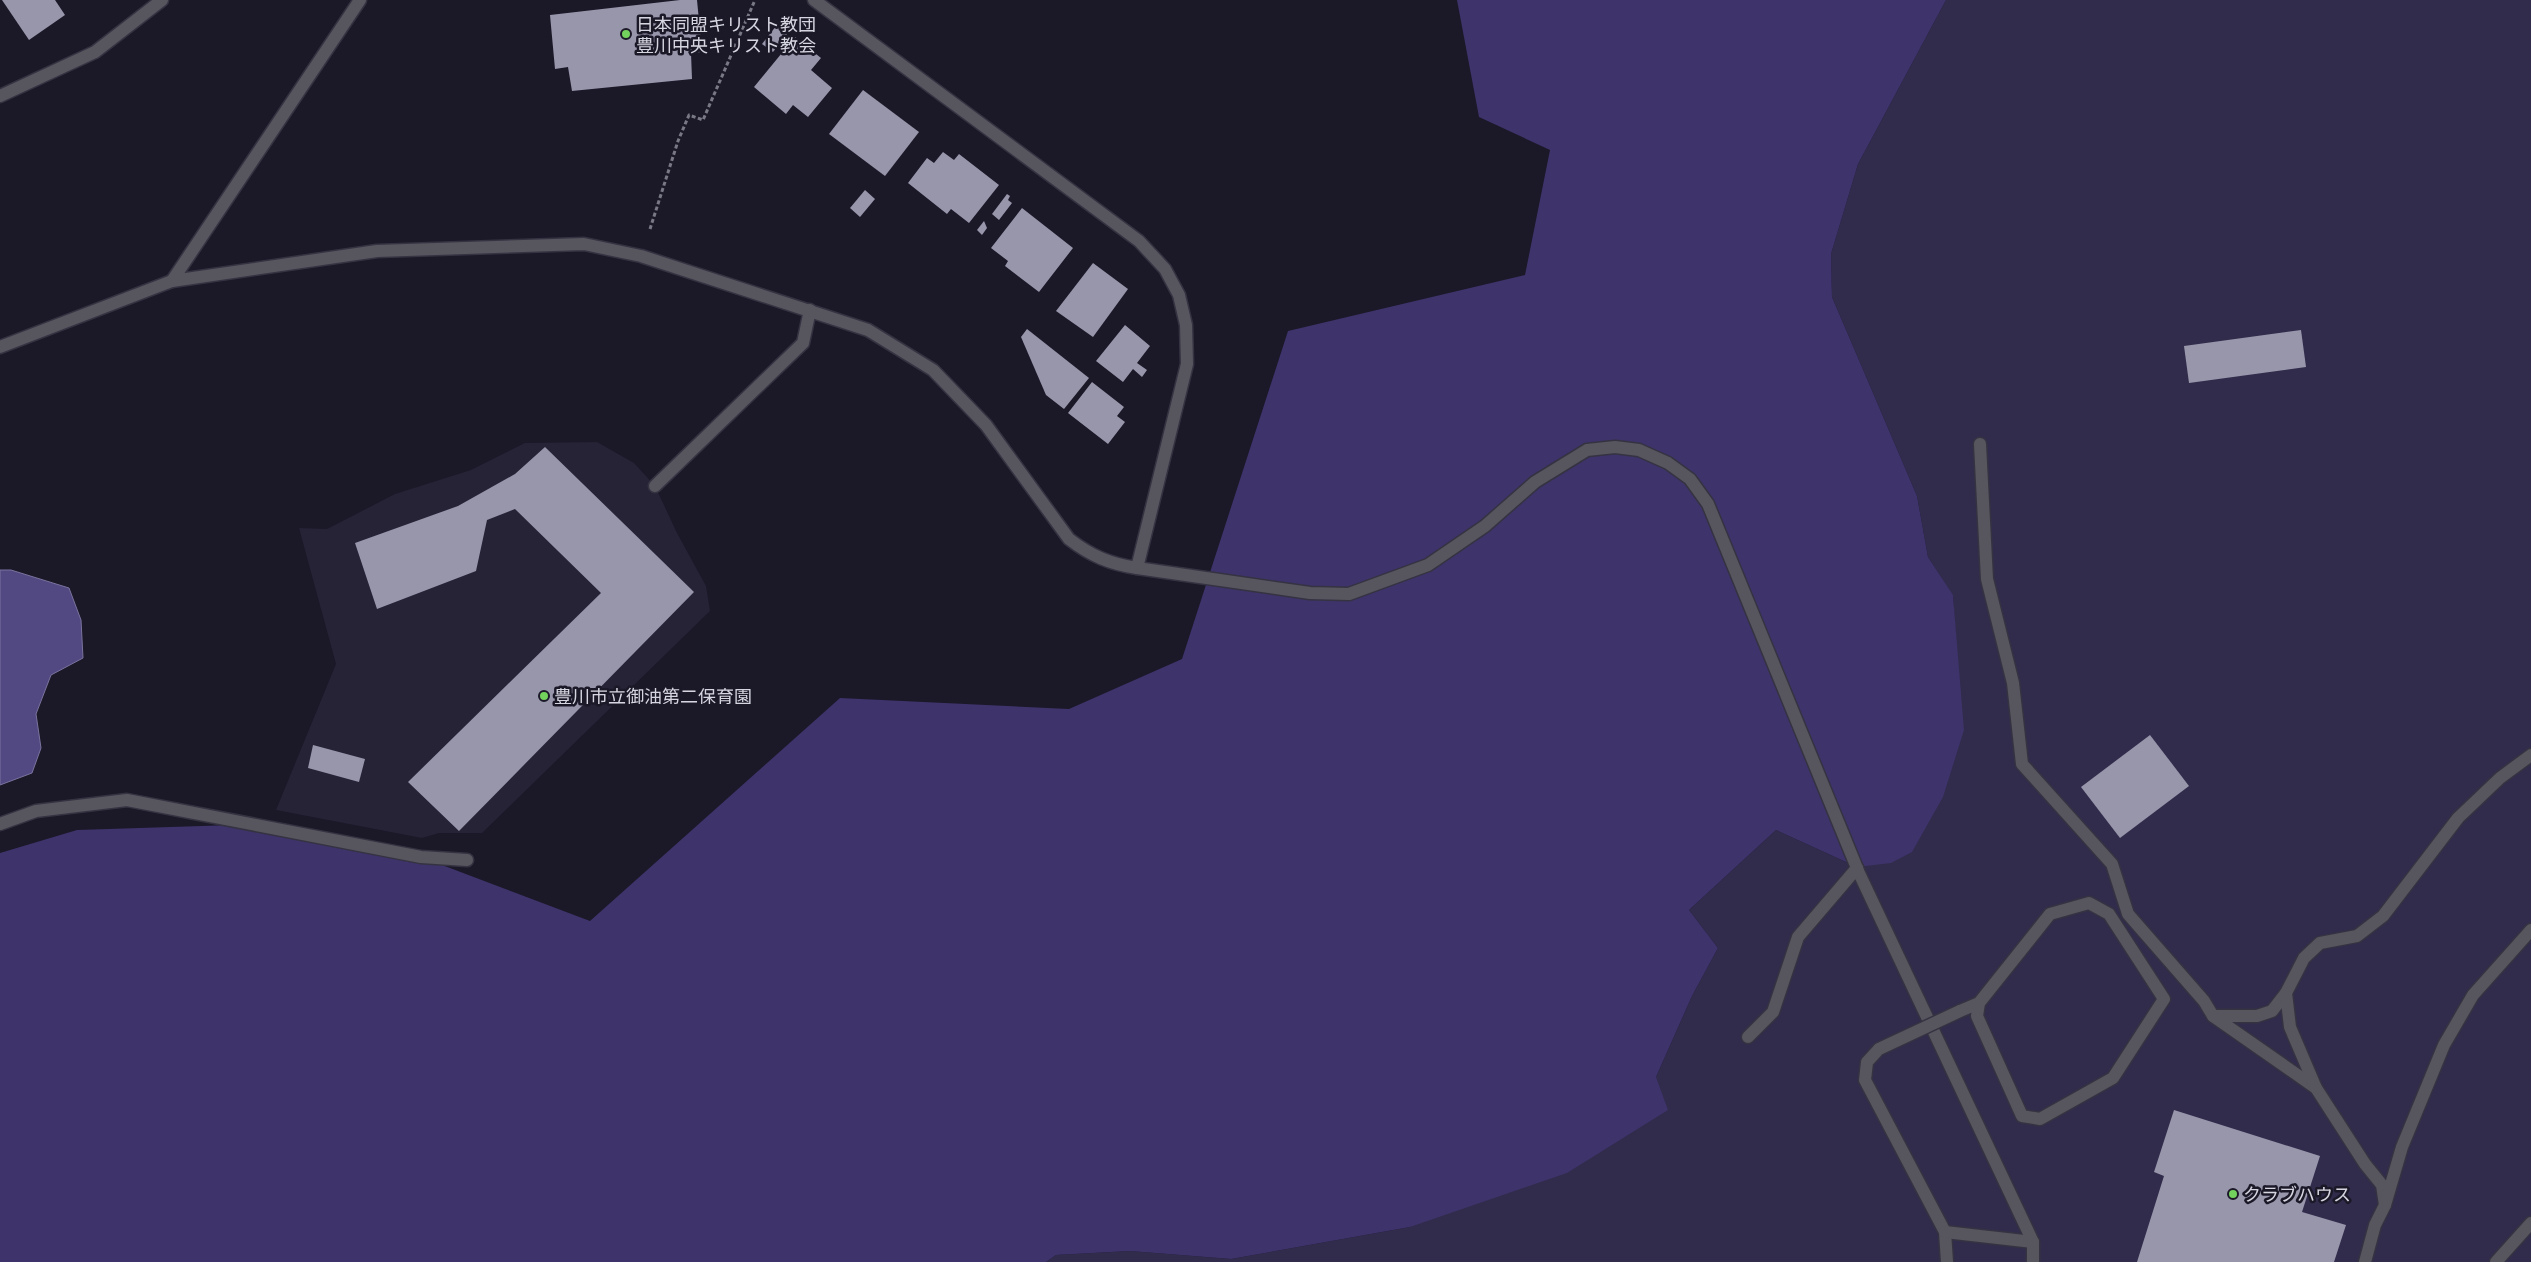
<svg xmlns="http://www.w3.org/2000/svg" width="2531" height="1262" font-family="'Asap Condensed','Noto Sans JP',sans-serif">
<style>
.built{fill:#262337}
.green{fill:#312c4c}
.forest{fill:#3e336a}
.water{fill:#534982;stroke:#7a739e}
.building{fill:#9896ab}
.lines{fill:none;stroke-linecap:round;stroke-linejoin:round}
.lane-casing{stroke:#353342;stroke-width:15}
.street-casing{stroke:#353342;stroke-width:15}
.path{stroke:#797885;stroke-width:3;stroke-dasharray:4 2.5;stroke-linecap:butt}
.lane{stroke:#57565e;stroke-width:12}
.street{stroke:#57565e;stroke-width:12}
.lane-bridge-casing{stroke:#353342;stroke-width:15;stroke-linecap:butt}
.lane-bridge{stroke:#57565e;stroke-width:12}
.poi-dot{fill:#73d25d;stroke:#1b1828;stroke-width:2}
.labels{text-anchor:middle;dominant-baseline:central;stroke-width:5;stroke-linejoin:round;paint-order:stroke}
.poi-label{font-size:18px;fill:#d6d6e0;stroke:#1b1828;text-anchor:start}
</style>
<rect width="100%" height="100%" fill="#1b1828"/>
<!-- built -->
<path class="built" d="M597,442l37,21 21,23 22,47 29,53 4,25 -228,222h-43l-17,5 -146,-28 60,-146 -37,-136 28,1 68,-35 76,-24 54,-27z"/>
<!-- green -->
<path class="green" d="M1946,0h585v1262h-1485l10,-7 74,-4 101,8 179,-32 246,-150 36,-81 26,-48 -29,-38 87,-80 81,37 99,-224 -3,-47 -25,-39 -11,-61 -85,-199 -1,-43 27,-90z"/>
<!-- forest -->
<path class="forest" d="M1457,0h489l-88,164 -27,90 1,43 85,199 11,61 25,38 11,135 -21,67 -31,55 -21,11 -34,4 -81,-37 -87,80 29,38 -26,48 -36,81 12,33 -101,63 -157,54 -179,32 -101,-8 -74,4 -10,7h-1046v-409l77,-23 186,-6 158,33 169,64 250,-223 229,11 113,-50 106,-328 237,-56 25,-125 -71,-33z"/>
<!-- water -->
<path class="water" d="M0,570h11l58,18 12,32 2,38 -32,17 -15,39 5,34 -9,25 -32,12z"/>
<!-- building -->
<g class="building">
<path d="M2,0h53l10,15 -36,25z"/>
<path d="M680,0h17l5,52 -11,1 1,26 -120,12 -4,-24 -13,2 -5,-54z"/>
<path d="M780,21l10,9 -17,22 -11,-8z"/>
<path d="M795,37l26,21 -10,12 21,18 -24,29 -15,-12 -7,9 -32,-27z"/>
<path d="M863,90l56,42 -34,44 -56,-42z"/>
<path d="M943,152l11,8 5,-6 40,31 -30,38 -18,-14 -4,5 -39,-31 19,-25 7,5z"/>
<path d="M865,190l10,9 -15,18 -10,-9z"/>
<path d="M1007,194l3,2 -2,4 4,3 -13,17 -7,-6z"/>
<path d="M1022,208l51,40 -34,44 -34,-26 3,-5 -17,-13z"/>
<path d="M984,221l3,7 -5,7 -5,-5z"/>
<path d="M1093,263l35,26 -35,48 -37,-26z"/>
<path d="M1125,325l25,21 -13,17 10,7 -5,7 -9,-8 -10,13 -27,-21z"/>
<path d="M1027,329l62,49 -25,31 -18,-14 -25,-58z"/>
<path d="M2301,330l5,37 -117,16 -5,-37z"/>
<path d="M1092,382l32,25 -7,9 8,6 -17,22 -40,-31z"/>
<path d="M545,447l149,145 -235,239 -51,-49 193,-189 -86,-84 -28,11 -11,51 -99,38 -22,-66 103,-37 57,-32z"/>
<path d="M2150,735l39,51 -69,52 -39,-51z"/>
<path d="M313,745l52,14 -6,23 -51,-14z"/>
<path d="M2174,1110l146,46 -18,56 44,13 -12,37h-197l27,-86 -10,-4z"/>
</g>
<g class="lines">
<!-- lane casing -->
<g class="lane-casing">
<g id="lane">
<path d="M1980,444l7,135 26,104 9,81 90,100 16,50 76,87 9,15 103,72 49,76 17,21 3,20"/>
<path d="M1137,568l173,25 39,1 79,-29 57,-39 50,-44 52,-32 28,-3 24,3 29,13 22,16 18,25 151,369 174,369v20"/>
<path d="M1960,1011l19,-8 71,-89 39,-11 20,11 55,85 -51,79 -73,41 -18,-3 -45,-100 2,-13"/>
<path d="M2213,1016h44l15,-5 14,-18"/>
<path d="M1748,1037l25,-25 25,-75 59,-69"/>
<path d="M1879,1049l-12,13 -2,18 80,152 2,30"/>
<path d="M2316,1088l-26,-61 -4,-34 18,-35 16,-15 37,-7 26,-20 75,-98 42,-40 31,-23"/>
<path d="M2365,1262l10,-37 10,-20 17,-58 42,-102 29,-50 58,-65"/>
<path d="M2496,1262l35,-39"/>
</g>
</g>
<!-- street casing -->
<g class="street-casing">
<g id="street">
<path d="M0,96l95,-44 67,-52"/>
<path d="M172,281l188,-281"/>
<path d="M0,347l172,-66 205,-30 207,-7 57,12 227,74 65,40 53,55 83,114c22,17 41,25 68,29l50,-204 -1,-39 -7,-30 -14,-26 -26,-28 -325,-241"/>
<path d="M655,486l148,-143 7,-33"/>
<path d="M0,824l36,-13 91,-11 294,57 46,3"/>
<path d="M1945,1232l88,10"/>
</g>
</g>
<!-- path -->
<path class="path" d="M650,229l28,-88 11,-26 14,5 52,-120"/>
<!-- lane -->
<use href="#lane" class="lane"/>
<!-- street -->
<use href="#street" class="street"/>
<!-- lane-bridge casing -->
<g class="lane-bridge-casing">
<path id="lane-bridge" d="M1879,1049l81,-38"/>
</g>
<!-- lane-bridge -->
<use href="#lane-bridge" class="lane-bridge"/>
</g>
<!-- markers -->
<g class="poi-dot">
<circle cx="626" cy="34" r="5"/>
<circle cx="544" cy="696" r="5"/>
<circle cx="2233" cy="1194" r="5"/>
</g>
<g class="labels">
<!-- poi labels -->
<g class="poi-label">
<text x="636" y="24">日本同盟キリスト教団<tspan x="636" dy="21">豊川中央キリスト教会</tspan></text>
<text x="554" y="696">豊川市立御油第二保育園</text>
<text x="2243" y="1194">クラブハウス</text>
</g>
</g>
</svg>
